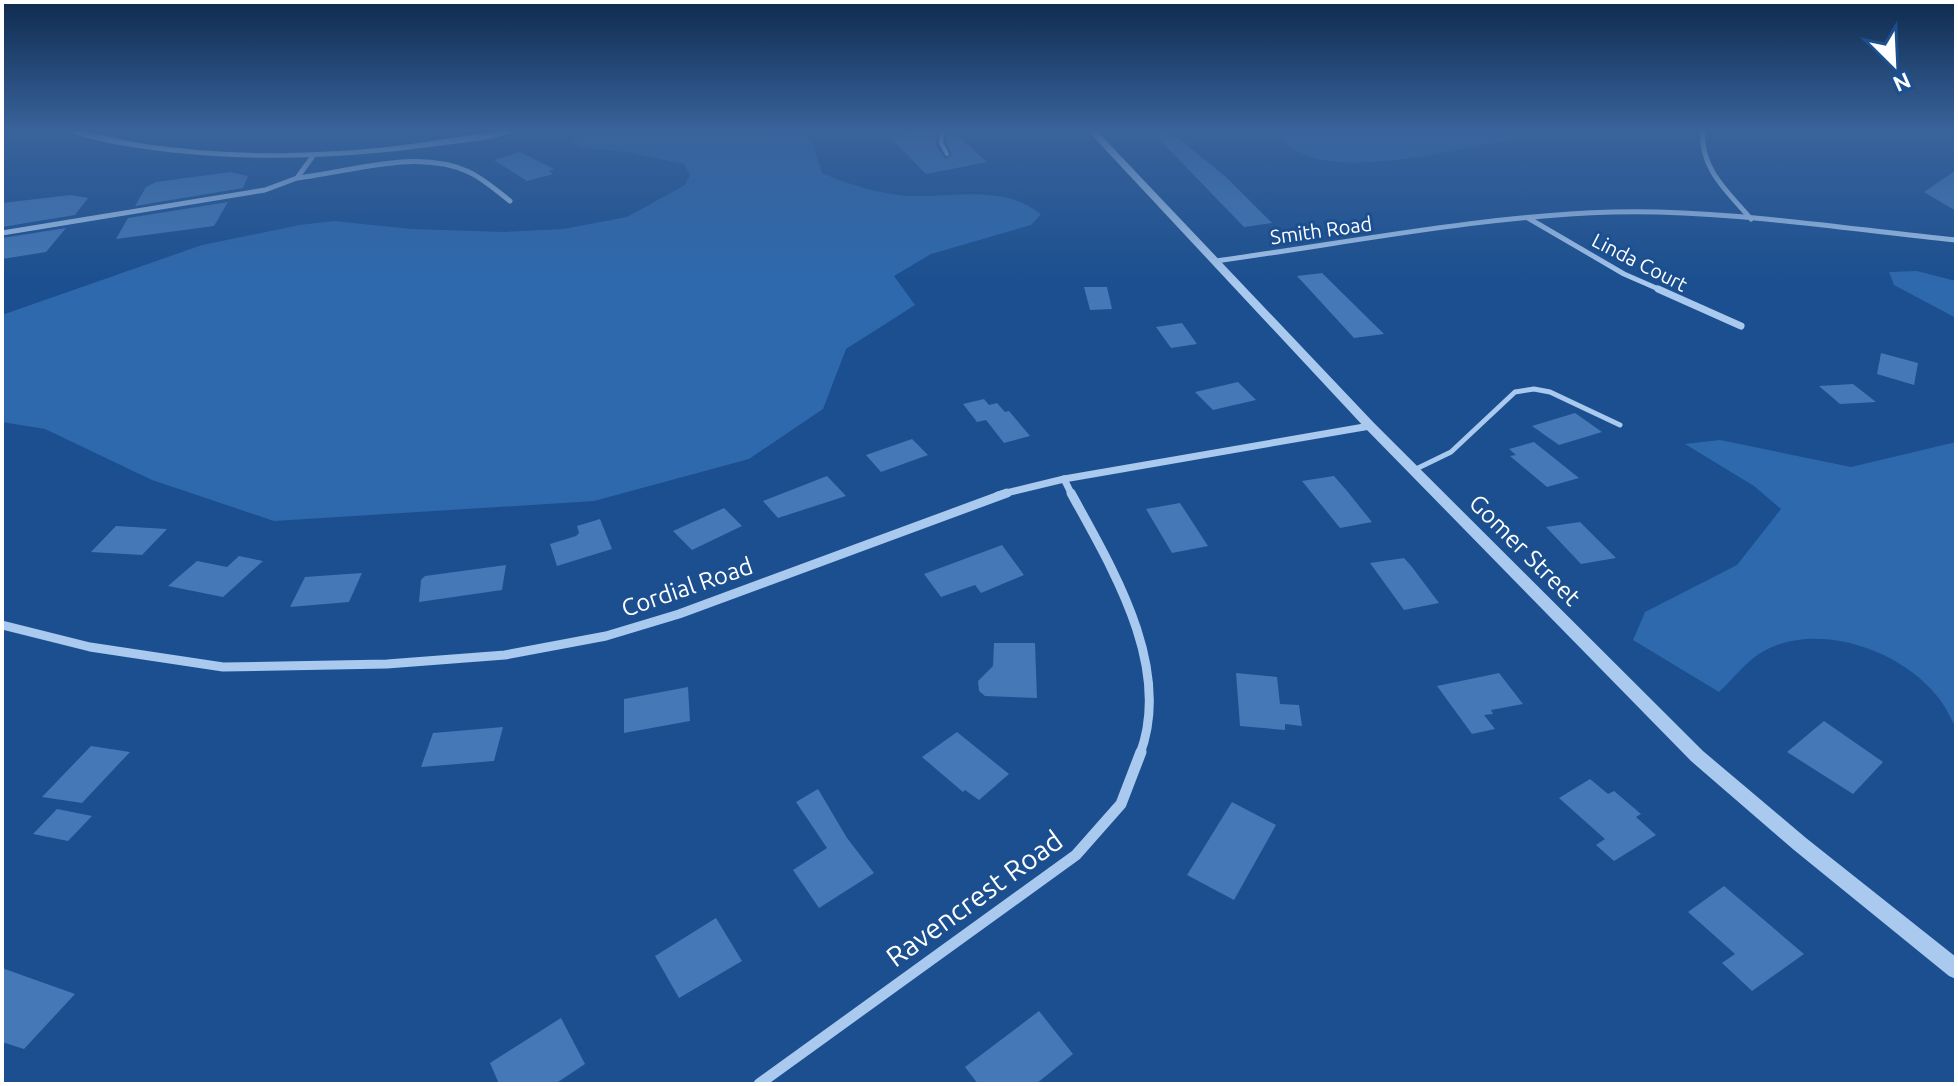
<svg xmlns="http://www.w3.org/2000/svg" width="1958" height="1086" font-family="Ubuntu,sans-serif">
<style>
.green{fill:#2e69ad}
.building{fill:#4478b7}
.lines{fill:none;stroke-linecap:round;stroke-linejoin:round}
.service-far1{stroke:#a9c9ee;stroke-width:4}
.service{stroke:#a9c9ee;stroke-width:5}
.minor-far3{stroke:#a9c9ee;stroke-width:5}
.minor-far2{stroke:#a9c9ee;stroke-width:7}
.minor-far1{stroke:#a9c9ee;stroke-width:9}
.minor{stroke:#a9c9ee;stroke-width:11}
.tertiary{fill:#a9c9ee;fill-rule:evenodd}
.labels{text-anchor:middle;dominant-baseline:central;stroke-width:6;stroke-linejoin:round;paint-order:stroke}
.far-street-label{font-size:20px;fill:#fff;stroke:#1b4f8f}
.street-label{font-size:24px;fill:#fff;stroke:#1b4f8f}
.near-street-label{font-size:28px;fill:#fff;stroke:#1b4f8f}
</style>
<rect width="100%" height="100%" fill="#1b4f8f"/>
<!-- green -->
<g class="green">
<path d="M590,131h211l11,11 10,31c27,12 61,22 91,23 45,1 90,-11 128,18l-10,11 -100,29 -37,22 21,29 -69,44 -23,60 -74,50 -155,42 -320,20 -122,-41 -107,-51 -43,-7v-107l200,-70 98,-20 34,-4 77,8 94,3 58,-3 64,-12 58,-32 5,-10 -6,-11 -57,-12 -45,-4 -10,-6z"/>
<path d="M1273,131h249l-6,8c-54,9 -171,40 -220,12 -8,-4 -16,-13 -23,-20z"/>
<path d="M1917,271l39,10v37l-62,-33 -5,-13z"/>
<path d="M1720,440l131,27 105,-25v286c-6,-11 -11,-23 -19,-32 -37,-47 -124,-77 -178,-42 -14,9 -27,26 -40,38l-86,-52 12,-28 92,-47 44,-56 -27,-23 -69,-42z"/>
</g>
<!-- building -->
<g class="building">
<path d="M922,131h15l-1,14 9,14 7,-4 -6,-13 1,-11h6l34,31 -61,12 -36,-37z"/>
<path d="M1164,131h5l57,46 46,46 -28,4 -86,-89z"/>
<path d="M520,152l34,17 -5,2 4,3 -26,7 -33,-21z"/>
<path d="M1956,170v41l-32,-19z"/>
<path d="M230,172l18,4 -5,12 -108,18 11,-19 10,-5z"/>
<path d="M71,195l17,3 -13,17 -73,12v-24z"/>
<path d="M228,202l-14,24 -98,13 12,-21z"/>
<path d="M66,228l-20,24 -44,7v-21z"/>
<path d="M1322,273l62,61 -30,4 -57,-62z"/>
<path d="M1084,287h23l5,22 -22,1z"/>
<path d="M1182,323l15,21 -26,4 -15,-21z"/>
<path d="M1881,353l37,10 -4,22 -37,-11z"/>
<path d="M1238,382l18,18 -43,10 -18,-18z"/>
<path d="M1853,384l23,18 -36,2 -21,-18z"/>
<path d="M984,399l5,6 8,-2 8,9 4,-1 21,25 -26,7 -18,-23 -9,2 -14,-18z"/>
<path d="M1575,413l27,19 -43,13 -27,-19z"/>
<path d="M912,439l16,16 -47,17 -15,-17z"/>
<path d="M1534,442l45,36 -32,9 -37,-31 6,-1 -7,-6z"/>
<path d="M827,476l19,20 -68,22 -15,-17z"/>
<path d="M1334,476l13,15 25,31 -32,6 -38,-47z"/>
<path d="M1180,503l28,43 -36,7 -26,-44z"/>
<path d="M724,508l18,18 -50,24 -19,-19z"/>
<path d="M600,519l12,30 -55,17 -7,-22 26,-8 3,-3 -2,-7z"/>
<path d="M1580,522l36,36 -35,6 -35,-37z"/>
<path d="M116,526l51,3 -25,26 -51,-3z"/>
<path d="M1002,545l22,30 -43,18 -6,-8 -34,12 -17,-23z"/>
<path d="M239,556l24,5 -40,36 -55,-11 29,-25 30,6z"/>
<path d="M1404,558l8,9 27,36 -35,7 -34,-47z"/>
<path d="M506,565l-4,25 -83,12 2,-22 4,-4z"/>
<path d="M362,573l-13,29 -59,5 15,-30z"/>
<path d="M994,643h41l2,55 -52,-2 -6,-5 -1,-10 15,-15z"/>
<path d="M1236,673l41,4 3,27 19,1 3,21 -17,-2v6l-45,-4z"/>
<path d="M1499,673l24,31 -32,6 2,4 -9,1 11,14 -23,5 -35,-48z"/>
<path d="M688,687l2,34 -66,12v-34z"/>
<path d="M1824,721l59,41 -30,32 -66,-42z"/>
<path d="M503,727l-9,34 -73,6 12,-34z"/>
<path d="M957,732l52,42 -30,26 -14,-10 -2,2 -41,-35z"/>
<path d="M91,746l39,6 -48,51 -40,-6z"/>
<path d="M1590,779l18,15 6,-3 27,23 -5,3 20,18 -42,26 -18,-16 9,-6 -46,-41z"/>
<path d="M818,789l29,49 27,35 -55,35 -26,-38 34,-22 -31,-46z"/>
<path d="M1232,802l44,23 -42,75 -47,-25z"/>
<path d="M57,809l35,7 -24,25 -35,-7z"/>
<path d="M1724,886l80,68 -52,37 -30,-28 13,-9 -47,-42z"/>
<path d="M716,918l26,43 -63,37 -24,-42z"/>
<path d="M2,968l73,26 -51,55 -22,-7z"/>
<path d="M1039,1011l34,43 -37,30h-58l-13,-17z"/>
<path d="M561,1018l24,46 -30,20h-56l-9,-21z"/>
</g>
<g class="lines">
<!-- service-far1 -->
<path class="service-far1" d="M942,131l-1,12 6,11"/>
<!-- service -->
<path class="service" d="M1414,470l37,-18 64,-60 19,-3 16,3 70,33"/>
<!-- minor-far3 -->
<g class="minor-far3">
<path d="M1703,131c-4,37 26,62 48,88"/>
<path d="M297,178c54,-6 120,-30 172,-6 15,7 28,19 41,29"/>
<path d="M1528,218l96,56 39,17"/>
<path d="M2,233l263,-43 32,-12 16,-22"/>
<path d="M1216,261c131,-18 264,-45 396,-49 111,-3 233,17 344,28"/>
</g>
<!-- minor-far2 -->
<g class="minor-far2">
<path d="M1658,289l83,37"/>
<path d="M1064,479l8,16"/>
<path d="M998,495l66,-16 306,-53"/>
</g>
<!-- minor-far1 -->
<g class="minor-far1">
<path d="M1071,493c41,75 102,174 69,261"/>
<path d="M2,625l88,22 133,20 164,-3 118,-9 101,-19 73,-22 328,-121"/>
</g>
<!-- minor -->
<path class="minor" d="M759,1084l317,-229 45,-51 20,-52"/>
<!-- tertiary -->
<g class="tertiary">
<path d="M67,131c27,0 52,9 78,13 49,7 97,10 146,9 43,-1 86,-4 128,-10 32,-4 64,-12 97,-12 -22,10 -54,11 -78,15 -98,13 -196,17 -293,3 -25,-4 -55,-8 -78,-18z"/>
<path d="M1088,131h9l277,292 329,328 103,87 150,119v22l-7,-3 -155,-126 -103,-89 -325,-332z"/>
</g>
</g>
<!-- sky -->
<linearGradient id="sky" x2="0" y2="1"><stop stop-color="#0f2b4f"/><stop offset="0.46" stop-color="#39639b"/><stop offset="1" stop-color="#39639b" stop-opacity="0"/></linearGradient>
<rect width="1958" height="283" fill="url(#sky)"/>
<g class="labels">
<!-- far-street labels -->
<g class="far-street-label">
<text transform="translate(1321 230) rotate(-8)">Smith Road</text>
<text transform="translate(1640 262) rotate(27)">Linda Court</text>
</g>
<!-- street labels -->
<g class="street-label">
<text transform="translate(1525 550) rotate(45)">Gomer Street</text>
<text transform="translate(687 587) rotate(-19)">Cordial Road</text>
</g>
<!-- near-street labels -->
<g class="near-street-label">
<text transform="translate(974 898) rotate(-36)">Ravencrest Road</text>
</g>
</g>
<!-- border -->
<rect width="1958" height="1086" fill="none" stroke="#ffffff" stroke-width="8"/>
<!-- north arrow -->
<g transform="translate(1894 64) rotate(156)" stroke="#1b4f8f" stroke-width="6" paint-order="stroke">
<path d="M0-6L14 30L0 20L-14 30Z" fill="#ffffff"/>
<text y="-12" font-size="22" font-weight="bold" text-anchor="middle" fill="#ffffff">N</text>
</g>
</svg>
